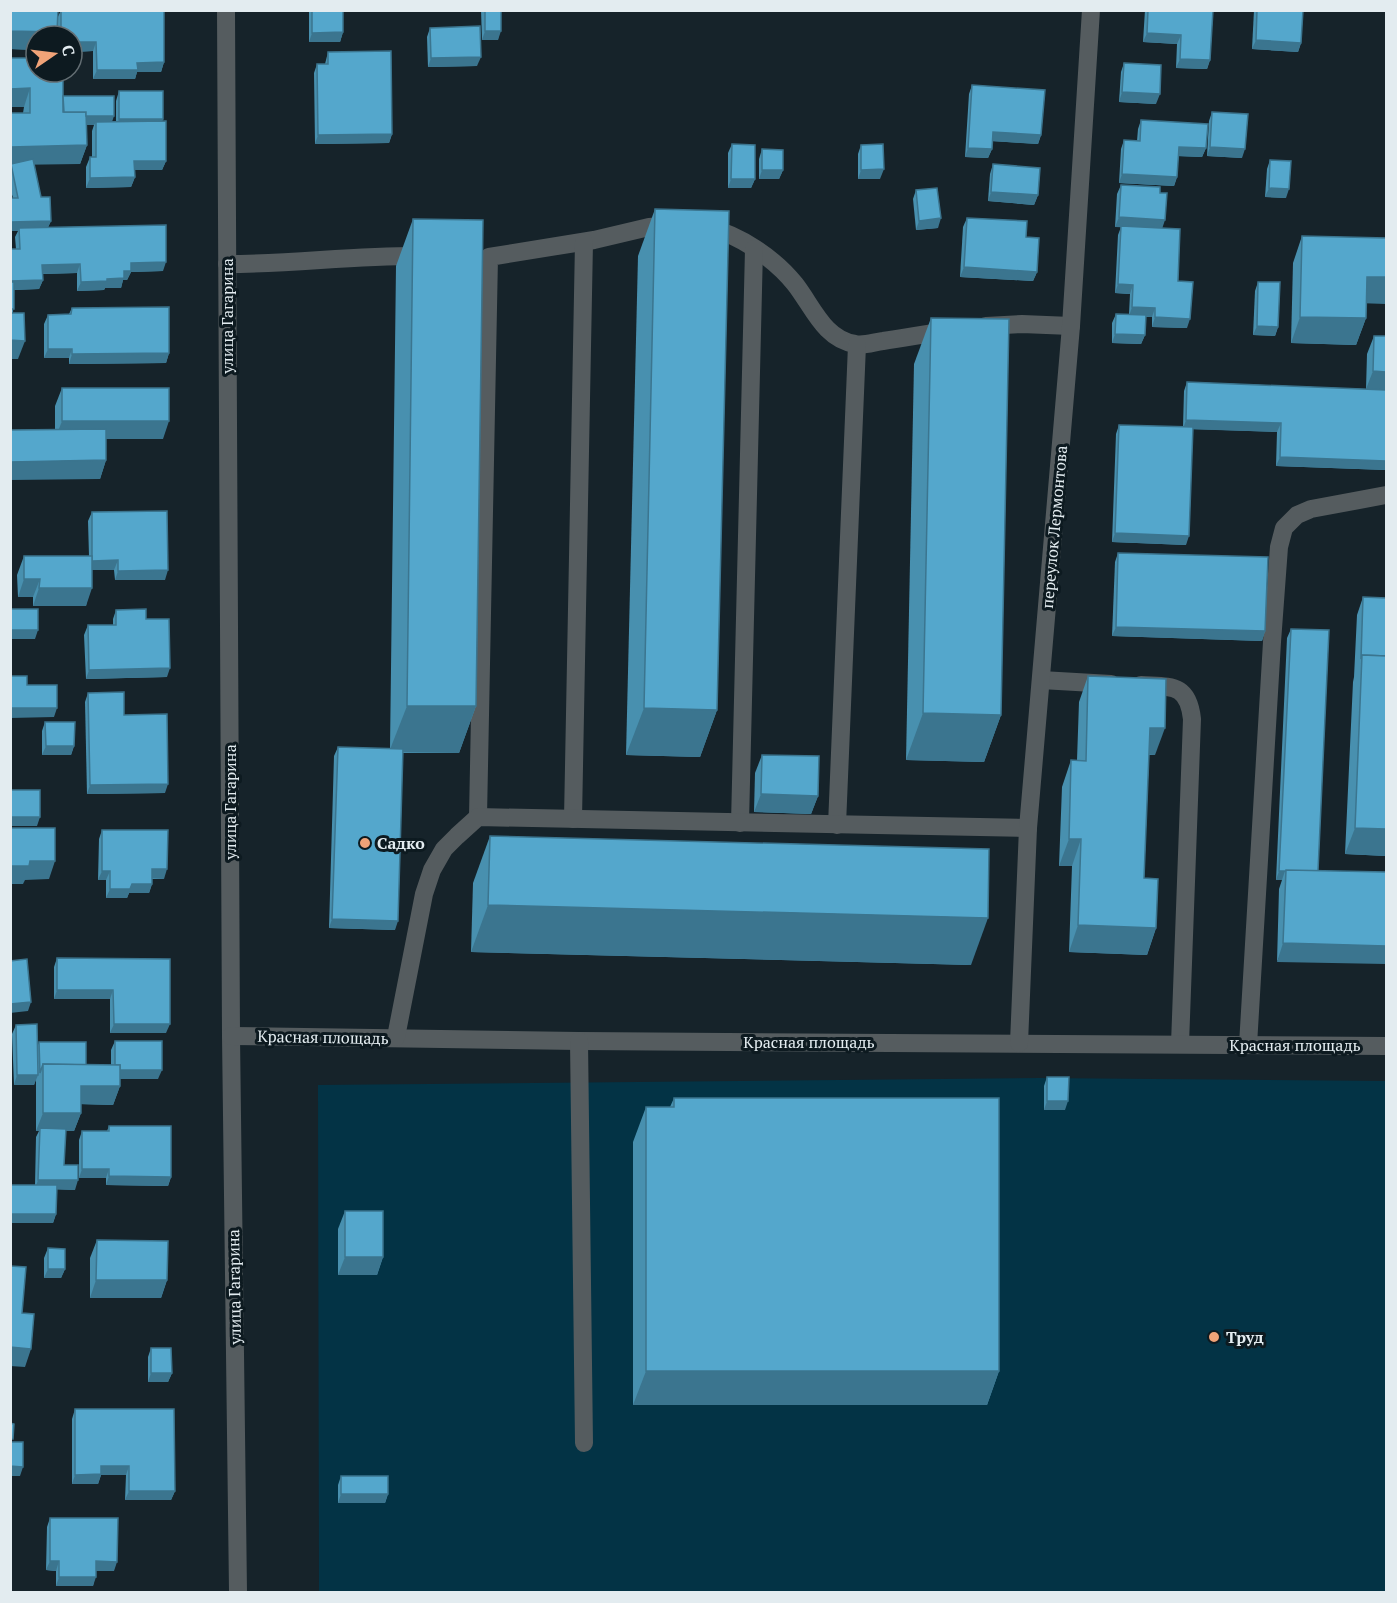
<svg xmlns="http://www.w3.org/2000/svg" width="1397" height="1603" font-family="'PT Serif',serif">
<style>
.green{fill:#033345}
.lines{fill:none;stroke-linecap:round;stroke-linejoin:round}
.minor{stroke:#555c5f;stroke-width:18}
.wall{fill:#4890af}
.shaded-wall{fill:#3b758f}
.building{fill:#54a7cc;stroke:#3b758f;stroke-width:1.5}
.poi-dot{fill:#f0a378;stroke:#0d1a20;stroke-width:2}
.labels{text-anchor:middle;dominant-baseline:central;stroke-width:6;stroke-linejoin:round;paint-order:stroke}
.street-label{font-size:16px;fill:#e3ecf0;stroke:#0d1a20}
.poi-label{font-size:16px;font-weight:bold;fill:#e3ecf0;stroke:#0d1a20;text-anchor:start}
</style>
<rect width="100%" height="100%" fill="#16232a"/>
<!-- green -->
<path class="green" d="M1039,1078l347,3v511h-1067l-1,-507z"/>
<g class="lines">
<!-- minor -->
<g class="minor">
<path d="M226,10l5,1026 7,556"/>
<path d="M707,227c33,8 67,31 88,57 18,23 29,55 60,60 9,2 19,-2 28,-3 21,-3 42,-7 64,-10"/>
<path d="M227,264c66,0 131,-9 197,-8"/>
<path d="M986,326l36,-2 49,2"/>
<path d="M1041,680l70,4"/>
<path d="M1141,685c30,2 47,-2 51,34l-12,325"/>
<path d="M478,817l11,-560 105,-17 55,-13 25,-2"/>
<path d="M573,819l11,-577"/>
<path d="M740,823l14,-574"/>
<path d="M837,825l20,-480"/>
<path d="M231,1036l348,5 807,5"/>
<path d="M396,1037l28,-143 8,-24 12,-21 13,-13 21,-19 550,11"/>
<path d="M579,1041l5,402"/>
<path d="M1019,1043l9,-215 43,-502 20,-316"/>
<path d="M1248,1045l24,-403 7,-95 5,-19 13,-13 14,-6 75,-14"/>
</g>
</g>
<!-- wall -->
<g class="wall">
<path d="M10,10l47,9 4,-9 103,52 -3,10h-24l-2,7h-42v-28l-21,1v-16h-15v-8l-1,8h-20v14l-26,-1z"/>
<path d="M309,10h34v22l-3,10h-31z"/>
<path d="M481,10h20l-3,30h-16z"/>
<path d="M1145,10h68l-3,50 -3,9 -31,-1 1,-24 -34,-2z"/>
<path d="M1254,10h49l-2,33 -3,9 -46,-3z"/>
<path d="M430,28l47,38 -49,1 -1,-30z"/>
<path d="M328,52l64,82 -3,9 -74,1 -1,-71 3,-9h8z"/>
<path d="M10,58l53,40 49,24h4v-21l3,-10 44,28 -1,2 4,40 -4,9h-28l1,7 -4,10 -45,1v-21l4,-10h2v-26l2,-6h-7v20l-7,19h-46l7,33 10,24 -3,6 115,44 -32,1 -4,8h-4l-2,8h-16l-1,2 -27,1v-18l-34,1v6l-4,9 -25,1 -1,23 5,46h-8v-110h6l-1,-12 3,-6h-8v-33h3l-3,-10v-75h13l1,-6z"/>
<path d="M1124,63l32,41 -37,-2 2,-30z"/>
<path d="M972,85l69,50 -3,9 -46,-3v8l-4,9 -23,-1 4,-63z"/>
<path d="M1212,112l30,46 -35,-2 2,-35z"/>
<path d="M1141,120l65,28 -4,9 -24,-1 -1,21 -3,9 -55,-3 2,-34 3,-9 13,1 1,-12z"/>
<path d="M732,144l23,35 -4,9h-23v-35z"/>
<path d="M861,145l19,34h-22v-25z"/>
<path d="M762,149l21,21 -4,9h-20v-20z"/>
<path d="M1270,160l16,38 -21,-1 2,-28z"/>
<path d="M993,164l45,31 -4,10 -46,-4 2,-27z"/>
<path d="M1121,185l39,8 2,35 16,53 9,47 -35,-1v-10h-7v18l-4,9 -29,-1v-20l4,-9h13l1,-20 -15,-1 3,-58 3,-8h-6l2,-33z"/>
<path d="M916,190l22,38 -22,2 -3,-31z"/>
<path d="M655,209l62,501 -17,47 -74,-2 12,-499z"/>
<path d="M967,218l59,19 11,35 -4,9 -73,-4 3,-50z"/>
<path d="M413,219l63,487 -17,47h-56l-8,177 -66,-2 5,-172 4,-9 52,2 6,-483z"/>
<path d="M1302,236l64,68v14l-10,27 -65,-2 2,-80z"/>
<path d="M1258,282l20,45 -3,9 -22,-1 2,-44z"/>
<path d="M72,308l97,45 -3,10 -97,1v-6h-25v-34l4,-9 21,-1z"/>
<path d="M931,318l70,397 -17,47 -78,-2 8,-396z"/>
<path d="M1374,336l12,134 -110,-4 1,-34 -84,-3 -7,116 -74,-3 4,-108 3,-9 64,2 1,-36 3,-9 179,7 1,-35z"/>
<path d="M62,388l101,51h-57v21l-6,19 -45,-49v-24z"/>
<path d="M92,512l73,68h-50l-1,-10h-22l-6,36h-53v-9h-15l-1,-22 7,-19h65l-1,-35z"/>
<path d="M1118,553l147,78 -3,10 -150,-5 3,-74z"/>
<path d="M1363,597l23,259 -41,-2 8,-172 1,-5 3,-62z"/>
<path d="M116,610l30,9 21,58 -81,2 -2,-44 4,-10h25v-6z"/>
<path d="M1291,629l27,242 -41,91 2,-73 3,-9h-6l11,-242z"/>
<path d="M1088,676l67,79h-6l-5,123 12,50 -9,27 -78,-3 3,-86h-13l3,-79 9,-27h6l2,-58z"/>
<path d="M88,693l36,22 41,78 -78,1 -2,-92z"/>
<path d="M45,722l29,24 -3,9h-29v-24z"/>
<path d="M762,755l56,41 -7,18 -57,-2 1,-39z"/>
<path d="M102,830l62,49h-12v5l-3,9h-20l-2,5h-21v-18h-8l1,-41z"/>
<path d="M490,836l481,129 -500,-13 2,-69z"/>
<path d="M57,958l113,1 -4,74h-56v-34h-56v-32z"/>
<path d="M16,1025l21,23 2,-6 47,23h25v-15l4,-9 43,38h-38v7l-7,19 -32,-1v9l-7,18h-9l-1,34 11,25 -19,-1v25l-3,9 -18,-38 1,-48 3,-6h-3v-52l-2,6h-20l-2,-51z"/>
<path d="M1047,1077l18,33h-21v-24z"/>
<path d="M674,1098l325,273 -12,34h-354v-263l13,-35h24z"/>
<path d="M109,1126l62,51 -3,9 -62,-1v-7h-27v-38l3,-9h25z"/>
<path d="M345,1211l38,46 -6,18h-39v-46z"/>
<path d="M97,1240l70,40 -6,18h-71v-40z"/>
<path d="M48,1248l17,21 -4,9h-17v-20z"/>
<path d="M151,1348l21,25 -4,9h-20v-25z"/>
<path d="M75,1409l100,82 -4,9h-46l1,-25h-25l-3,9h-26v-65z"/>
<path d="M341,1476l47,18 -3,9h-47v-18z"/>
<path d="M50,1518l64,53h-18l-3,15h-37v-15l-10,-1 1,-43z"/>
</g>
<!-- shaded-wall -->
<g class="shaded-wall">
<path d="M10,31l47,1 -1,4h-20v14l-26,-1z"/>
<path d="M485,31h16l-3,9h-16z"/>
<path d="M343,32l-3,10h-31l3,-9z"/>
<path d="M1147,33l34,2 -4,9 -34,-2z"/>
<path d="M1256,40l45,3 -3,9 -46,-3z"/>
<path d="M72,42h24l-3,9 -21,1z"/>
<path d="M481,57l-4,9 -49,1 3,-9z"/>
<path d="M1180,59l30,1 -3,9 -31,-1z"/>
<path d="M164,62l-3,10h-24l-2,7h-42l4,-9 40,-7z"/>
<path d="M30,88l-6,19h-14v-18z"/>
<path d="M1122,92l38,2 -4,10 -37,-2z"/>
<path d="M64,116h50l-3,9 -15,-3 -2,3h-34z"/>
<path d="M119,119h44l-3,9h-44z"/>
<path d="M993,132l48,3 -3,9 -48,-3z"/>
<path d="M392,134l-3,9 -74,1 3,-9z"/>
<path d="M87,145l-7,19 -70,1v-18z"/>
<path d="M1179,147l27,1 -4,9 -26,-1z"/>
<path d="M1210,147l35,2 -3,9 -35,-2z"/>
<path d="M968,148l24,1 -4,9 -23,-1z"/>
<path d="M134,161h32l-4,9h-31z"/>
<path d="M884,169l-4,10h-22l3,-9z"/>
<path d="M762,170h21l-4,9h-20z"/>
<path d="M1122,174l55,3 -3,9 -55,-3z"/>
<path d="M135,177l-4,10 -45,1 4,-10z"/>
<path d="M731,179h24l-4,9h-23z"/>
<path d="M1269,188l20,1 -3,9 -21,-1z"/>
<path d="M991,192l47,3 -4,10 -46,-4z"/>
<path d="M1119,217l46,3 -3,9 -47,-2z"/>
<path d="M941,218l-3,10 -22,2 3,-9z"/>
<path d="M51,221l-4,9 -28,-2 -1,3h-8v-9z"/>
<path d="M166,262l-3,9 -32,1 -4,8h-4l-2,8h-16l-1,2 -27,1 4,-9 26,-3 17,-8 7,-8z"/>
<path d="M80,264l-3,9 -38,1 3,-9z"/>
<path d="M964,267l73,5 -4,9 -73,-4z"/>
<path d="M1367,277h19v27l-29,-1z"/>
<path d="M43,280l-4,9 -29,1v-9z"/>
<path d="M1118,284l15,1 -3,9 -15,-1z"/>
<path d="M1132,307l23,1 -3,9 -23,-1z"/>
<path d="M1155,317l35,2 -3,9 -35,-1z"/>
<path d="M1300,317l66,1 -10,27 -65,-2z"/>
<path d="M1257,326l21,1 -3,9 -22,-1z"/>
<path d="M1115,334l30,1 -4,9 -29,-1z"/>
<path d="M10,340l15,1 -7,18h-8z"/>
<path d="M48,349h24l-3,9h-25z"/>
<path d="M169,353l-3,10 -97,1 3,-10z"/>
<path d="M1373,371l13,1v18l-20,-1z"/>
<path d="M1186,420l95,3 -4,9 -94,-3z"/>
<path d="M62,421h107l-6,18h-108z"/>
<path d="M1280,457l106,4v9l-110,-4z"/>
<path d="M106,460l-6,19 -90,1v-18z"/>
<path d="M1115,533l74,3 -3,9 -74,-3z"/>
<path d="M118,560l-4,10h-25l3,-9z"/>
<path d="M168,570l-3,10h-50l3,-9z"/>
<path d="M24,579h16l-7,18h-15z"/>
<path d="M39,588h53l-6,18h-53z"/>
<path d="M1116,627l149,4 -3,10 -150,-5z"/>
<path d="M10,630h28l-3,9h-25z"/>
<path d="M170,668l-3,9 -81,2 3,-9z"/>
<path d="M407,706h69l-17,47 -70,-1z"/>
<path d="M10,708h47l-3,9 -44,1z"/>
<path d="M644,708l73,2 -17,47 -74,-2z"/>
<path d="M923,713l78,2 -17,47 -78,-2z"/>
<path d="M1150,728h15l-10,27 -15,-1z"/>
<path d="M46,746h28l-3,9h-29z"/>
<path d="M168,784l-3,9 -78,1 3,-9z"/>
<path d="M761,794l57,2 -7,18 -57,-2z"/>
<path d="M10,817h30l-3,9h-27z"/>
<path d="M1355,828l31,1v27l-41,-2z"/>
<path d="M1069,839h12l-9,27h-13z"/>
<path d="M30,861h25l-6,18 -24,1 -2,4h-13v-18z"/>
<path d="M152,869h15l-3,10 -15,-1z"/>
<path d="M102,871h8l-4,9h-8z"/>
<path d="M1279,871h6l-3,9h-6z"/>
<path d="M132,884h20l-3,9h-20l-2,5h-21l4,-9z"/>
<path d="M488,905l500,13 -17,47 -500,-13z"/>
<path d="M332,919l66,2 -3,9 -66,-2z"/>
<path d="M1078,925l78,3 -9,27 -78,-3z"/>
<path d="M1283,943l103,3v18l-109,-2z"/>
<path d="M57,990h56l-3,9h-56z"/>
<path d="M31,1002l-3,9 -18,2v-9z"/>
<path d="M114,1024h56l-4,9h-56z"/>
<path d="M115,1070h47l-4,9h-47z"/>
<path d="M17,1075h21l-4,10h-20z"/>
<path d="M81,1086h39l-7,19 -38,-1z"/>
<path d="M1047,1101h21l-3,9h-21z"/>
<path d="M43,1113h38l-7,18h-34v-3l-1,3h-3z"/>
<path d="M82,1169h27l-3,9h-27z"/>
<path d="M109,1176l62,1 -3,9 -62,-1z"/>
<path d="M38,1180h40l-3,10 -40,-1z"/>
<path d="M10,1214h46l-3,9h-43z"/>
<path d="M345,1257h38l-6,18h-39z"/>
<path d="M48,1269h17l-4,9h-17z"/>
<path d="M96,1280h71l-6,18h-71z"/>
<path d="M10,1347l21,2 -6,18 -15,-1z"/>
<path d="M646,1371h353l-12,34h-354z"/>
<path d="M151,1373h21l-4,9h-20z"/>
<path d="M10,1466l13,1 -3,9h-10z"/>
<path d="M101,1466h28l-3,9h-25l-3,9h-26l3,-9z"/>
<path d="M129,1491h46l-4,9h-46z"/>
<path d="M341,1494h47l-3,9h-47z"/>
<path d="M50,1561h9l-3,10 -10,-1z"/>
<path d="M96,1561l21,1 -3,9h-21z"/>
<path d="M59,1577h37l-3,9h-37z"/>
</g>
<!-- building -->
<g class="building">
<path d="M10,10h48l-1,22 -47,-1z"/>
<path d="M61,10h103v52l-27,1 1,7h-41l-1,-28h-24v-6h-11z"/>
<path d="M312,10h31v22l-31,1z"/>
<rect x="485" y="10" width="16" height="21"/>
<path d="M1148,10h65l-3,50 -30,-1 1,-24 -34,-2z"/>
<path d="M1257,10h46l-2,33 -45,-3z"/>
<path d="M480,26l1,31 -50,1 -1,-30z"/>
<path d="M391,51l1,83 -74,1 -1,-71h11v-12z"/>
<path d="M10,58h26v14h27v40h23l1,33 -77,2v-34h20v-25l-20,1z"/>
<path d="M1124,63l37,2 -1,29 -38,-2z"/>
<path d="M972,85l73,5 -4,45 -48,-3 -1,17 -24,-1z"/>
<rect x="119" y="91" width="44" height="28"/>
<path d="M63,96h51v20h-28v-4h-22z"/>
<path d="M1212,112l36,2 -3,35 -35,-2z"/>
<path d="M1141,120l67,4 -2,24 -27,-1 -2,30 -55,-3 2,-34 16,1z"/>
<path d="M166,121v40h-32l1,16 -45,1v-21h6v-35z"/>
<path d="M732,144l23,1v34h-24z"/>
<path d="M883,144l1,25 -23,1v-25z"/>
<path d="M762,149l21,1v20h-21z"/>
<path d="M33,159l8,38h9l1,24 -41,1v-24h8l-7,-34z"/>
<path d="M1270,160l21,1 -2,28 -20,-1z"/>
<path d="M993,164l47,4 -2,27 -47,-3z"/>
<path d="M1121,185l39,2v6h7l-2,27 -46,-3z"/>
<path d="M937,188l4,30 -22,3 -3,-31z"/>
<path d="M655,209l74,2 -12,499 -73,-2z"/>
<path d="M967,218l60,3 -1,16 13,1 -2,34 -73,-5z"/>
<path d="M413,219l70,1 -7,486h-69z"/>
<path d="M166,225v37l-35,1v8h-7v7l-17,1v2l-26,1 -1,-18 -38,1 1,15 -33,1v-32h10l-1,-21z"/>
<path d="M1121,226l59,3 -2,52 15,1 -3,37 -35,-2v-9l-23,-1 1,-22 -15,-1z"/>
<path d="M1302,236l84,2v39h-19l-1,41 -66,-1z"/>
<rect x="10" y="282" width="4" height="27"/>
<path d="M1258,282h22l-2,45 -21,-1z"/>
<path d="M169,307v46l-97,1v-5h-24v-34l23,-1 1,-6z"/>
<path d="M10,313h14l1,28 -15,-1z"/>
<path d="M1116,314l30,1 -1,20 -30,-1z"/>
<path d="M931,318l78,1 -8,396 -78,-2z"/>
<path d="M1374,336h12v36l-13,-1z"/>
<path d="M1187,382l199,8v71l-106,-4 1,-34 -95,-3z"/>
<rect x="62" y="388" width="107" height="33"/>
<path d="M1119,425l74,2 -4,109 -74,-3z"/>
<path d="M106,429v31l-96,2v-32z"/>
<path d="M167,511l1,59 -50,1v-11l-26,1v-49z"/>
<path d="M1118,553l150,4 -3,74 -149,-4z"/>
<path d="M24,556h68v32h-53l1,-9h-16z"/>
<path d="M1363,597l23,1v58l-24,-1 -1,4z"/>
<rect x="10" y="609" width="28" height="21"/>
<path d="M146,609v10h23l1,49 -81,2 -1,-45h28v-15z"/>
<path d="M1291,629l38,1 -11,241h-39z"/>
<path d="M1362,655l24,1v173l-31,-1z"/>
<path d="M11,676h16v9h30v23h-47z"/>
<path d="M1088,676l78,3 -1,49h-15l-6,150 14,1 -2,49 -78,-3 3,-86h-12l2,-79 15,1z"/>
<path d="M124,692v23l43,-1 1,70 -78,1 -2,-92z"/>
<path d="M45,722h30l-1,24h-28z"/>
<path d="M338,747l65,2 -5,172 -66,-2z"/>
<path d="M762,755l57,1 -1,40 -57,-2z"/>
<rect x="10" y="790" width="30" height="27"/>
<path d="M10,828h45v33h-25l-1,5h-19z"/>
<path d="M102,830h66l-1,39h-15v15h-20l-2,5h-20v-18h-8z"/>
<path d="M490,836l499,13 -1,69 -500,-13z"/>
<path d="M1286,870l100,2v74l-103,-3z"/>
<path d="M57,958l113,1v65h-56l-1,-34h-56z"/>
<path d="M27,959l4,43 -21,2v-43z"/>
<path d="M37,1024l1,51h-21l-1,-50z"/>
<path d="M115,1041h47v29h-42v-5h-5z"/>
<path d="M39,1042h47v23l-43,-1 -3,9z"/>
<path d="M43,1064l77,1v21h-39v27h-38z"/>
<path d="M1047,1077h22l-1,24h-21z"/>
<path d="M674,1098h325v273h-353v-264h28z"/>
<path d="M109,1126h62v51l-62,-1v-7h-27v-38h27z"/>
<path d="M40,1128l26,1 -2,36h14v15h-40z"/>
<path d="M10,1185h47l-1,29h-46z"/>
<rect x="345" y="1211" width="38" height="46"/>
<path d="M97,1240l71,1 -1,39h-71z"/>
<path d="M48,1248l17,1v20h-17z"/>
<path d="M10,1266l16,1 -4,46 12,1 -3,35 -21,-2z"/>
<path d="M151,1348h20l1,25h-21z"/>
<path d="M75,1409h99l1,82h-46v-25h-28v8l-26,1z"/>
<path d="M10,1423l4,1 -1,15h-3z"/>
<path d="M10,1442h13v25l-13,-1z"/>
<rect x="341" y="1476" width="47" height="18"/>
<path d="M50,1518h68l-1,44 -21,-1v16h-37v-16h-9z"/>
</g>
<!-- markers -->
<g class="poi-dot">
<circle cx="365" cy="843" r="6"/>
<circle cx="1214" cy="1337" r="6"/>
</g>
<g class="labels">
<!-- street labels -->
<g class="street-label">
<text transform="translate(227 316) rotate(-90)">улица Гагарина</text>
<text transform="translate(1054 527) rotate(-85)">переулок Лермонтова</text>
<text transform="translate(230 802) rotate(-90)">улица Гагарина</text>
<text transform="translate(323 1037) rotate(1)">Красная площадь</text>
<text x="809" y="1042">Красная площадь</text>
<text x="1295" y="1045">Красная площадь</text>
<text transform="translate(234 1287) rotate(-91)">улица Гагарина</text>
</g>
<!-- poi labels -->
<g class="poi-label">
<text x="377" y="843">Садко</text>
<text x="1226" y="1337">Труд</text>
</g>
</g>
<!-- border -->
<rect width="1397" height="1603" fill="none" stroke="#e3ecf0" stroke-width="24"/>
<!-- north arrow -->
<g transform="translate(54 54) rotate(76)"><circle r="28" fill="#0d1a20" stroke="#636e73" stroke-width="1.5"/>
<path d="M0-4.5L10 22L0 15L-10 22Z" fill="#f0a378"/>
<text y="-9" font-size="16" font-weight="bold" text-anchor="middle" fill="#e3ecf0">С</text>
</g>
</svg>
